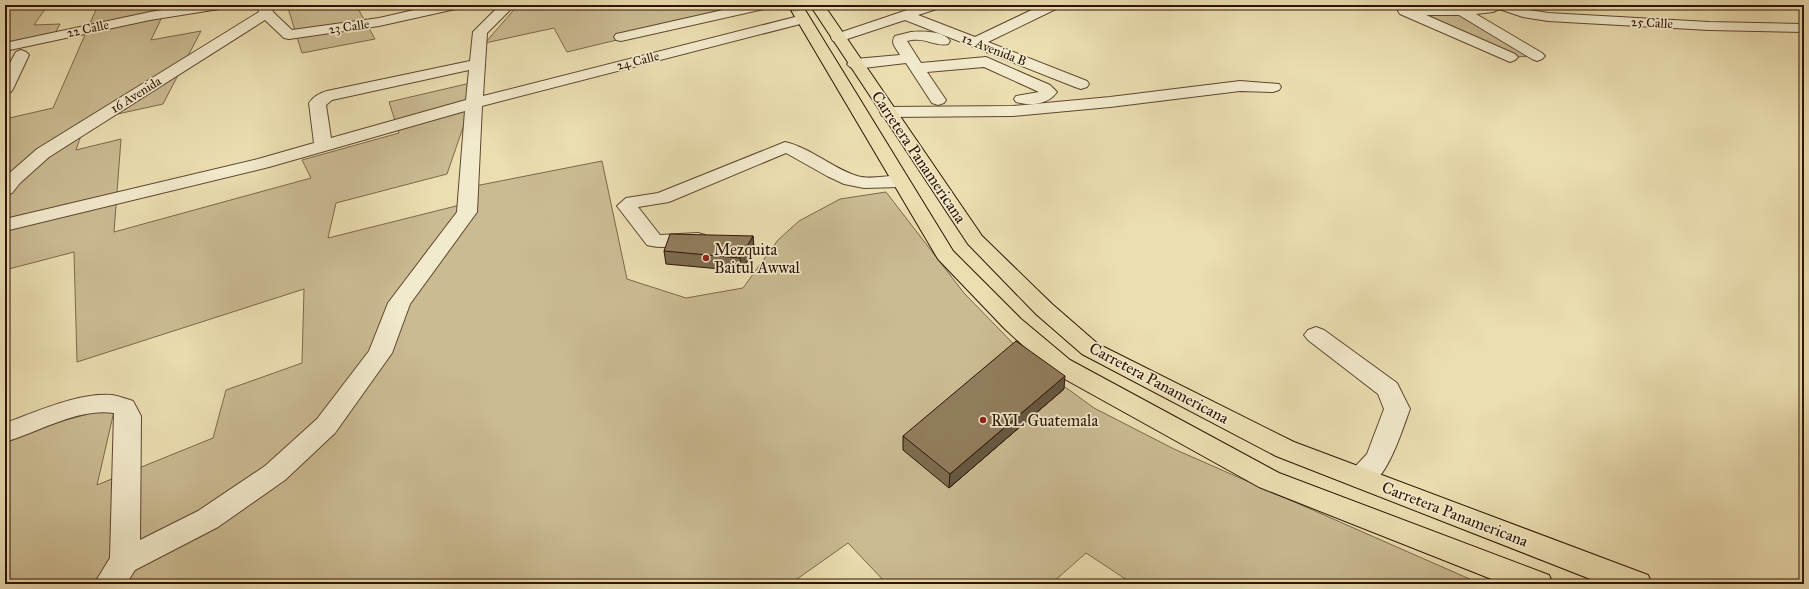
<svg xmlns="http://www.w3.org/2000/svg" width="1809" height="589" font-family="'IM FELL Great Primer',serif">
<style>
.green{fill:#cbbb93;stroke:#7d674b}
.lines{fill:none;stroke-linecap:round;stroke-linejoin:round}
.minor-casing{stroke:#5e462e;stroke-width:2}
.highway-casing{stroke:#2f1303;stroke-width:2}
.minor{fill:#f2eacc;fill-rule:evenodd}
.highway{fill:#ebdeb1;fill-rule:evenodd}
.path-bridge{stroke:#2f1303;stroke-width:2;stroke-dasharray:0.5 1.5;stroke-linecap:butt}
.wall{fill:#7d6c50;stroke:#2f1303}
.shaded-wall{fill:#665841;stroke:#2f1303}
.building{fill:#917d5d;stroke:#2f1303}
.poi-dot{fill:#8f2418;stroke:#f2eacc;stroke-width:1.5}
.labels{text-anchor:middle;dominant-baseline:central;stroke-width:3.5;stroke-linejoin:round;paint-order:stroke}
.far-street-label{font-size:13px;fill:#2f1303;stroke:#f2eacc}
.street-label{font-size:16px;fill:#2f1303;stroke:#f2eacc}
.poi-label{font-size:16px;fill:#2f1303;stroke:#f2eacc;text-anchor:start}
</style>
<rect width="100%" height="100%" fill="#ebdeb1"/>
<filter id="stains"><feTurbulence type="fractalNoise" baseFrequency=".005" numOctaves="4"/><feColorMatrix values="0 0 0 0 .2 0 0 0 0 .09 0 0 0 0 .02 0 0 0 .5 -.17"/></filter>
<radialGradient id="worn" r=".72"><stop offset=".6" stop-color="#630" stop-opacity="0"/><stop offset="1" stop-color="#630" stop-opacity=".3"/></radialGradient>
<!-- green -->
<g class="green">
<path d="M5,5h43l-14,20 26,-1 -8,15 -47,8z"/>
<path d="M98,5h128l-64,12 -11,23 50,-9 -38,73 -77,17 -10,29 45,-11 -7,93 197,-54 -9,-18 97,-27 -10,-31 90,-21 -32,93 -111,29 -8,35 148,-37 -1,-15 127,-25 25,118 59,19 57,-10 35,-48 21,-19 41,-22 46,-7 78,101 68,70 62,45 80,41 307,135h-348l-47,-31 -35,31h-164l-39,-41 -58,41h-785v-148l110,-29 -18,78 116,-47 13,-48 76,-27 2,-74 -227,73 -3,-110 -69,18v-151l48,-11z"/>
<path d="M287,5h69l19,34 -73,14z"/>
<path d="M518,5h244l-195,47 -13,-24 -69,15z"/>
<path d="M1411,12h51l74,44 -23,1z"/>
</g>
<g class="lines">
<!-- minor casing -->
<g class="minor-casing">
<g id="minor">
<path d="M193,5h33l-2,3 -5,1 -69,11 -145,31v-8l145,-31z"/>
<path d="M257,5h14l2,7 19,18 87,-12 57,-13h26l-2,3 -81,18 -90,13 -5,-1 -19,-18 -216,137 -29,26 -8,10 -7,2v-18l32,-28 222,-137z"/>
<path d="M500,5h15l-28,28 -4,63 320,-81 5,1 2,3 -2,3 -326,84 -5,106 -67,92 -18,49 -57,80 -50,47 -67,47 -83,43 -9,14h-32l16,-26 4,-145c-37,-5 -75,19 -109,29v-19c31,-11 74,-31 107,-28 7,1 14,4 21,6l8,15 -1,124 58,-29 67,-45 52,-47 52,-68 19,-48 69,-91 8,-101 -196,56 -264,64v-12l253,-60 56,-16 -5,-40c4,-6 11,-10 18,-12l143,-30 3,-29zM469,70l-3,30 -135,38 -5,-33 6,-5z"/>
<path d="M745,5h26l-2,3 -5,1 -143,32 -5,-1 -2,-3 2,-3 5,-1z"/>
<path d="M922,5h20l-2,3 -22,7 57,22 67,-32h18l-2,3 -70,34 99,39 2,3 -2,3 -6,2 -6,-2 -170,-67 -67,22 -5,-1 -2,-3 2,-3z"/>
<path d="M1481,5h34l15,5 18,3 161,9 95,2v8l-95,-2 -161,-9 -25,-4 -24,-8 -6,3 -17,2 66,39 3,3 -3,3 -5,2 -5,-2 -73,-44h-33l89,39 3,3 -3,3 -5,2 -110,-48 -2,-3 2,-3 5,-1h57z"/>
<path d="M911,32c11,-1 33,-1 39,9l-2,3c-13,3 -24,-8 -41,-3l14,22 65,-6 64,28 7,7c-9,13 -27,14 -41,10l-2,-3 2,-3 23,-4 -55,-25 -57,5 19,28 -2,3 -6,2 -6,-2 -26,-40 -51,6 -5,-2 -3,-3 3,-3 5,-2 45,-4c-4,-7 -10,-12 -5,-19z"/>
<path d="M21,50l5,2 3,3 -16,34 -2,3 -6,2v-22l11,-20z"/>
<path d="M1240,81l39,3 2,3 -2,3 -6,2 -33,-1 -130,16 -97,9 -125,1 -6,-1 -2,-4 2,-4 6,-1 125,-1 97,-9z"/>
<path d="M785,142c26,6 47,26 72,34 16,5 34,-3 50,1l2,4 -2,4 -7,2 -36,1 -20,-4 -17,-8 -41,-23 -117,49 -31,5 22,28 38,-2 7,2 3,4 -3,4c-15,4 -43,6 -58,2l-30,-39 9,-8 32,-5z"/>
<path d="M1316,327l8,3 73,53 13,26c-7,18 -25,81 -50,79 -2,0 -6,-2 -9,-3l-4,-7 4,-7 16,-17 17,-45 -6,-15 -70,-54 -4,-5 4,-5z"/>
</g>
</g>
<!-- highway casing -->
<g class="highway-casing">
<g id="highway">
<path d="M788,5h14l151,246 68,68 49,41 209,113 270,102 4,9h-49l-245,-97 -207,-115 -47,-43 -67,-70z"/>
<path d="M810,5h14l158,231 70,68 46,40 196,98 354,133 4,9h-49l-327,-128 -194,-102 -46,-40 -68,-70z"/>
</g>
</g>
<!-- minor -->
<use href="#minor" class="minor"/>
<!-- highway -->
<use href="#highway" class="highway"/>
<!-- path-bridge -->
<path class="path-bridge" d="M791,11l32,-5"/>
</g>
<!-- wall -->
<g class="wall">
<path d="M753,236l1,13 -12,22 -76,-7 -2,-13z"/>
<path d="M1064,389l-115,99 -46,-38v-14z"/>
</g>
<!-- shaded-wall -->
<g class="shaded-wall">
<path d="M753,236l1,13 -12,22 -2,-13z"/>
<path d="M1065,376l-1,13 -115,99 1,-14z"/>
</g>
<!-- building -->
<g class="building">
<path d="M670,234l83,2 -13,22 -76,-7z"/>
<path d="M1016,341l49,35 -115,98 -47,-38z"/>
</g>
<!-- markers -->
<g class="poi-dot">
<circle cx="706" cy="258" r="4"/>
<circle cx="983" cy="420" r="4"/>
</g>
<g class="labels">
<!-- far-street labels -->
<g class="far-street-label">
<text transform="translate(1652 23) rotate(3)">25 Calle</text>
<text transform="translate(349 27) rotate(-8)">23 Calle</text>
<text transform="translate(88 29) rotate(-12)">22 Calle</text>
<text transform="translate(994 50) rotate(21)">12 Avenida B</text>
<text transform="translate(638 61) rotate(-14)">24 Calle</text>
<text transform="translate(136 95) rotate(-32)">16 Avenida</text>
</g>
<!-- street labels -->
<g class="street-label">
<text transform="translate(919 157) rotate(56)">Carretera Panamericana</text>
<text transform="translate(1159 383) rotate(28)">Carretera Panamericana</text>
<text transform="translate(1455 514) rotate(21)">Carretera Panamericana</text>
</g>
<!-- poi labels -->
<g class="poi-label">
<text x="714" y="249">Mezquita<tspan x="714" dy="18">Baitul Awwal</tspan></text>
<text x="991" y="420">RYL Guatemala</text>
</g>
</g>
<!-- margin -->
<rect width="1809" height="589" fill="none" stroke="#ebdeb1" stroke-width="20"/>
<rect x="6" y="6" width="1797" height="577" fill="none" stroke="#2f1303" stroke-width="2"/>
<rect x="10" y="10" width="1789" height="569" fill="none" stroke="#2f1303"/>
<rect width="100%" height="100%" filter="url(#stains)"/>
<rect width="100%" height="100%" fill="url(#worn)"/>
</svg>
